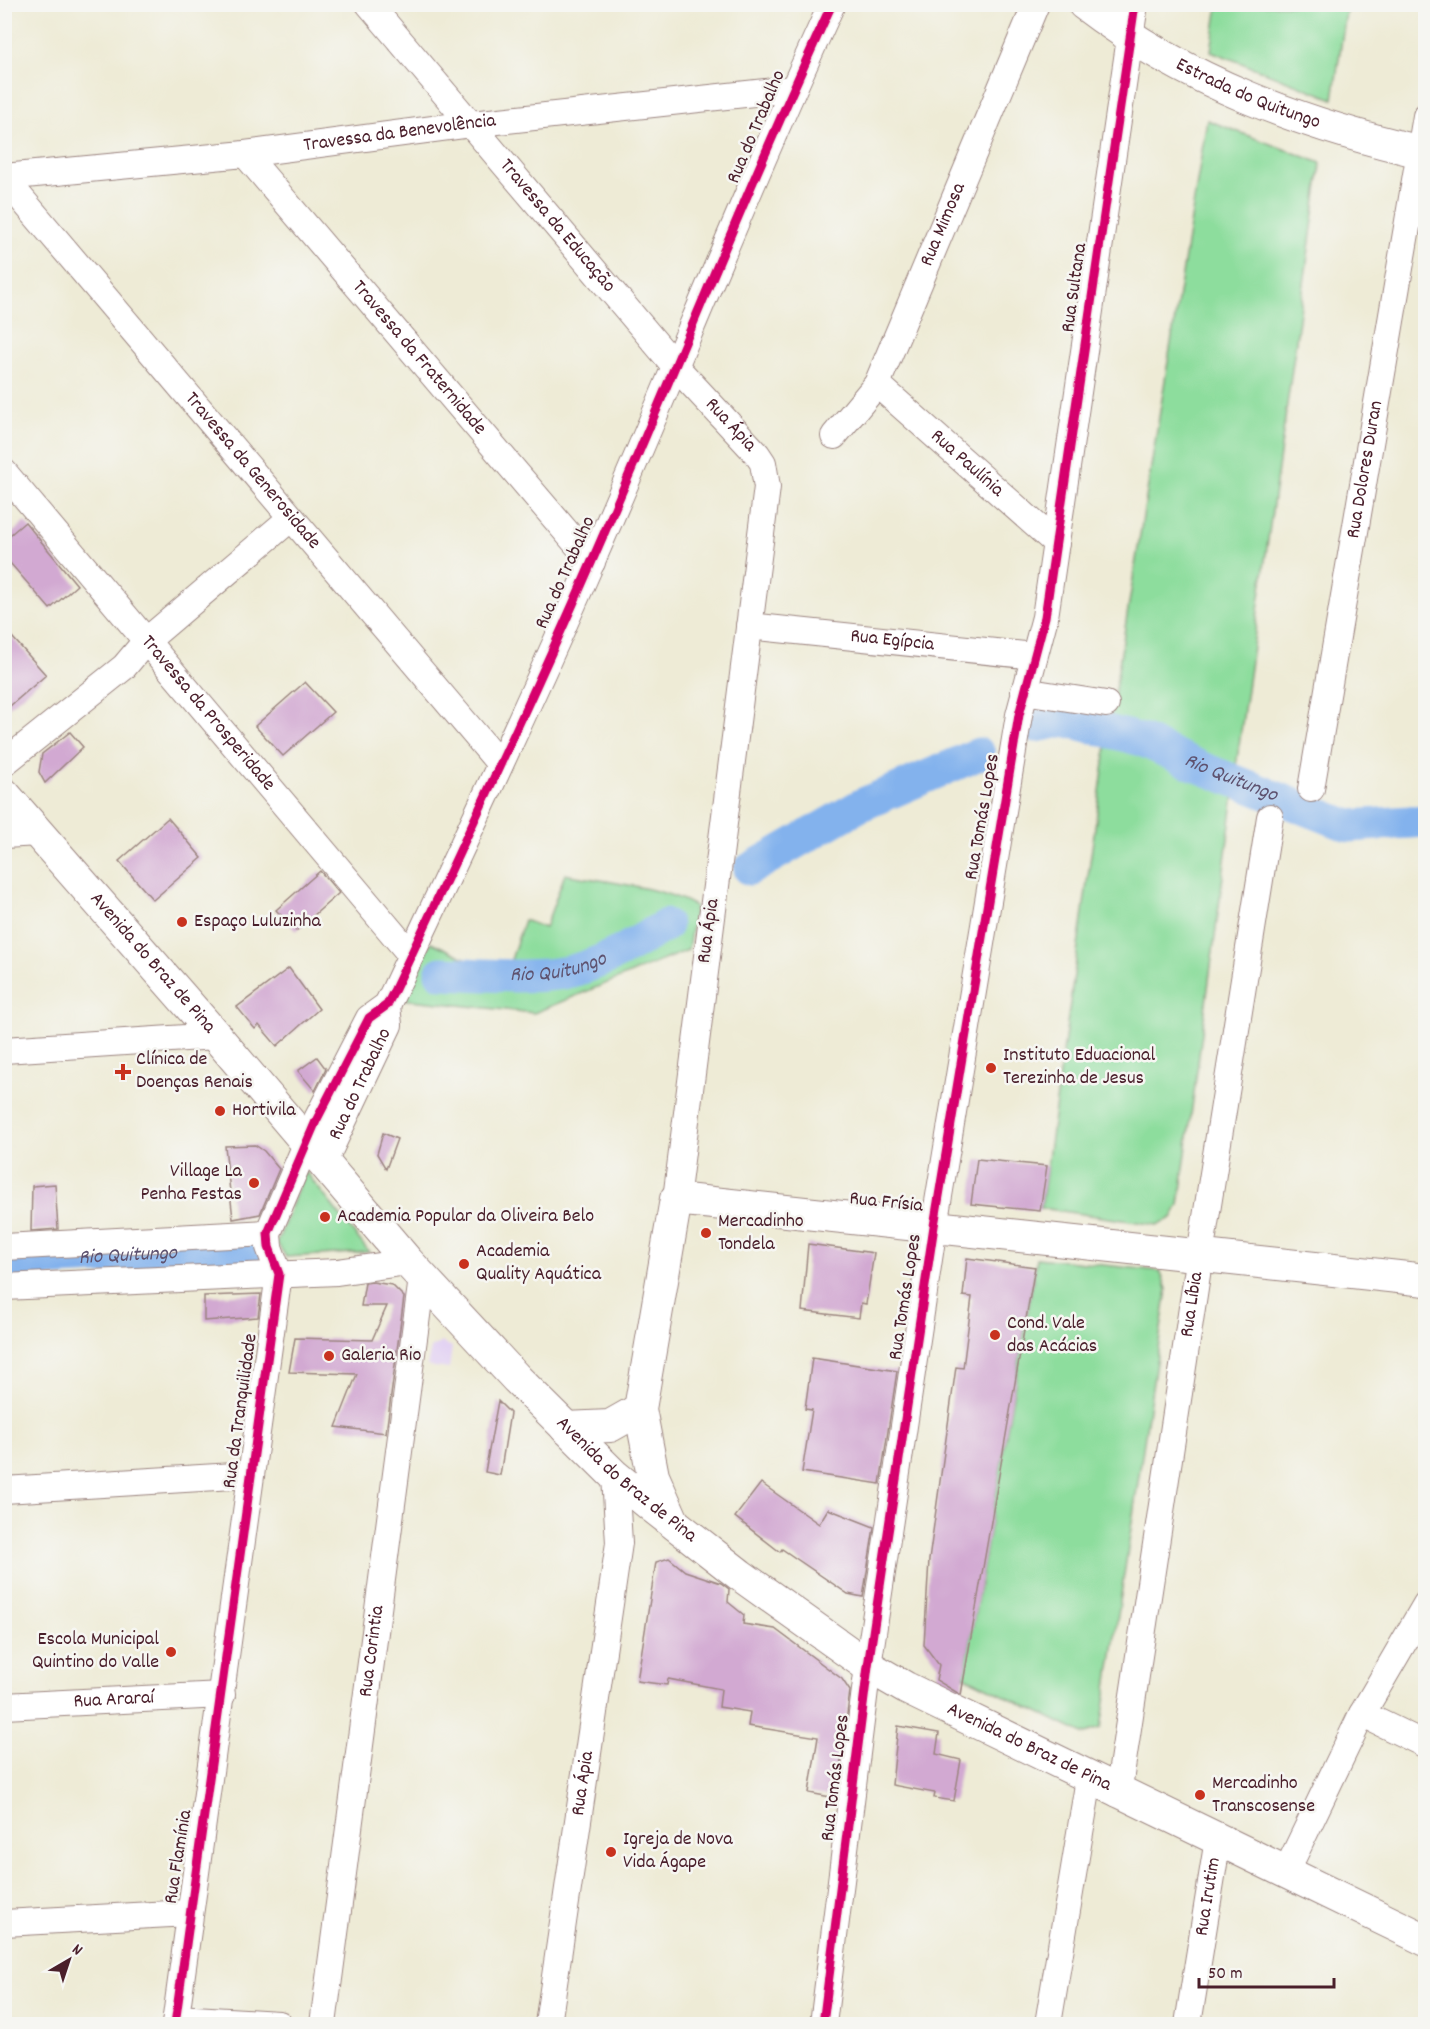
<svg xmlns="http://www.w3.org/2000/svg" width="1430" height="2029" font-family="Dekko,sans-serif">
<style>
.built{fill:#e3d3f3}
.green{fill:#8ddd9d;stroke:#6c7e64;stroke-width:1.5}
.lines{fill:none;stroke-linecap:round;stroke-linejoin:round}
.river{stroke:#83b2ed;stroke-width:33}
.building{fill:#d2a9d2}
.minor-casing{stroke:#9c8580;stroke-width:28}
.major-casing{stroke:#9c8580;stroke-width:34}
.minor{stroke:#fff;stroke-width:26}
.major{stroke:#fff;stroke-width:32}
.cycleway-casing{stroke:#f6f6f2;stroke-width:13}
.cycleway{stroke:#d6006c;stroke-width:9}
.poi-dot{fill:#c8321e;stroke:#f6f6f2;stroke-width:2}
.labels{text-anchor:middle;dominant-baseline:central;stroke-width:5;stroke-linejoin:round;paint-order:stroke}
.street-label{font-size:20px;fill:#4a1f2b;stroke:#f6f6f2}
.poi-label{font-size:20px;fill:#4a1f2b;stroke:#f6f6f2;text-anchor:start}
.water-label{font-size:21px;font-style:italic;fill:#5e526f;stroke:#f6f6f2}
</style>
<rect width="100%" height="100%" fill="#f6f6f2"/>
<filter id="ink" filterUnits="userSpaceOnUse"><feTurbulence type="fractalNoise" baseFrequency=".0167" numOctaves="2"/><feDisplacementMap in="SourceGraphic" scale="12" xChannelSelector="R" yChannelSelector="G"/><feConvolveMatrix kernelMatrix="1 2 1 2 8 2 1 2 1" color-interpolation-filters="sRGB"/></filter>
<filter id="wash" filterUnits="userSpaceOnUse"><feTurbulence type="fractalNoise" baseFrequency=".008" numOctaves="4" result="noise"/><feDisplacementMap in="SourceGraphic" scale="24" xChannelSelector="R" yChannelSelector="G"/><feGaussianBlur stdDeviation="1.35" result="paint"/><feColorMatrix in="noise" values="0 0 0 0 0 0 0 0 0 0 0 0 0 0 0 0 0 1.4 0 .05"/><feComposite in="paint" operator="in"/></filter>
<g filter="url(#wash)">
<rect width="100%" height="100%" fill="#eeebd6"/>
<!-- built -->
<path class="built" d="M442,1342l10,5 -3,22 -22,-3 4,-18z"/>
<!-- green -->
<g class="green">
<path d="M1218,5h129l-14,94 -122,-48z"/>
<path d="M1207,120l114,43 -85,604 -81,-35 -45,-11z"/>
<path d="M1107,742l128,44 -56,419 -7,13 -15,7 -116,-17z"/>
<path d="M565,874c39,8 96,12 130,32l-7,44 -154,63 -132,-14 29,-57 55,26 22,1 16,-49 21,8z"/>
<path d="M305,1171l64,81 -83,5 -9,-14z"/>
<path d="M1037,1258l123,13 7,18 -66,439 -18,6 -119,-58z"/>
</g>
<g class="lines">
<!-- river -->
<g class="river">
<path id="s1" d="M1036,726l29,-6 77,20 60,28 147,58 77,-5"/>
<path d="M750,869l111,-64 118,-51"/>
<path id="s2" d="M441,973c39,1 102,8 138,-4 32,-10 59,-27 87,-44"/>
<path id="s3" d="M4,1263l248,-13"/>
</g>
</g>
<g id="blocks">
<!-- building -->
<g class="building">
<path d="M25,522l52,63 -27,24 -46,-53v-16z"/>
<path d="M4,628l42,47 -42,36z"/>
<path d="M305,682l28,30 -50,44 -28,-30z"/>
<path d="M70,732l13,15 -38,36 -6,-11 3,-18z"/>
<path d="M168,818l34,40 -49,42 -34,-39z"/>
<path d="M320,871l19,22 -43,38 -20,-21z"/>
<path d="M289,968l30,41 -42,37 -18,-21 -4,4 -18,-22z"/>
<path d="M317,1057l9,12 -11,22 -17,-20z"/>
<path d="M383,1133l14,6 -11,30 -9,-15z"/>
<path d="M255,1145l9,6 15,18 -19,45 -27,5 -8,-73z"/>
<path d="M977,1159l70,7 -7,45 -69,-7z"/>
<path d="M55,1184l3,45 -27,2 1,-45z"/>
<path d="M808,1244l66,9 -8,51 -5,-1 -2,15 -57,-7z"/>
<path d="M967,1258l68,9 -74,428 -25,-15 3,-15 -15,-20 5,-85 27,-193 7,1 9,-71 -9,-1z"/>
<path d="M372,1282l20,3 12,12 -18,136 -50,-6 21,-53 -68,-2 6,-34 77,2 15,-34h-26l4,-23z"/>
<path d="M261,1294l-3,23 -54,4v-25z"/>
<path d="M812,1358l85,13 -17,113 -78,-12 10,-62 -7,-1z"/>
<path d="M498,1401l12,12 -10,62 -15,-3z"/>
<path d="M761,1483l58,41 9,-15 46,18 -11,70 -15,-3 -66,-45 -2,3 -45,-35z"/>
<path d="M669,1558l16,13 36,12 8,6 -1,13 16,13 -1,9 32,5 67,50 8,12 -14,107 -27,-5 9,-56 -70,-11 2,-14 -31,-5 2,-18 -53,-10 -1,6 -30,-4 19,-119z"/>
<path d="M898,1726l41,7 -3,21 25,6 -7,41 -20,-3 1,-5 -43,-8z"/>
</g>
</g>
</g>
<g filter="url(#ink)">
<use href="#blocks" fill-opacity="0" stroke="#9c8580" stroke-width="1.5"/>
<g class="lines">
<!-- minor casing -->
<g class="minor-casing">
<g id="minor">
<path id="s4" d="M369,4l306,362 82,88 6,9 4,24 -91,712"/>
<path id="s5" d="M245,154l347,408"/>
<path id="s6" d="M4,177l241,-23 226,-30 321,-35"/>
<path id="s7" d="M4,178l496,586"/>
<path id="s8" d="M877,384l179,159"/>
<path id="s9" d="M834,436l43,-52 159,-380"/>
<path id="s10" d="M4,472l407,483"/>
<path id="s11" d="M749,626l285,30"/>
<path d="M1024,691l82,13"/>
<path d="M4,763l120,-96 21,-25 146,-124"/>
<path id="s12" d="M1311,789l115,-673"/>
<path d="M4,835l34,-2"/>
<path d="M4,1050l212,-14"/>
<path id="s13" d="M324,1162l65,-137 -2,-20"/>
<path d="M4,1247l264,-14"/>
<path d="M4,1287l333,-15 71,-10"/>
<path d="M4,1490l246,-15"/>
<path id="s14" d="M4,1706l218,-11"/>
<path d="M1362,1714l64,31"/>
<path id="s15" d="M1118,1794l82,-539 70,-438"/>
<path d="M1287,1870l75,-156 64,-110"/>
<path d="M4,1923l185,-10"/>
<path d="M176,2018l103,6"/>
<path d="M175,2024l104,-750 -10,-27 -1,-14 48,-112 53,-103 18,-13 8,-16c67,-142 134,-284 197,-428 81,-185 155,-373 240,-557"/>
<path id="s16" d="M323,2024l99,-746"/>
<path id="s17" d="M548,2024l71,-481 -4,-67"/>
<path d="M823,2024l45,-358 66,-440 85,-511 26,-98 90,-613"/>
<path d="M1048,2024l41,-245"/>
<path id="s18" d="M1188,2024l30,-185"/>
</g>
</g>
<!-- major casing -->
<g class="major-casing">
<g id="major">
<path id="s19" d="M1084,4c101,77 219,121 342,149"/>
<path id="s20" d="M4,794l212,242 192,226 109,117 98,97 38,31 87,68 128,91 38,22 520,252"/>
<path d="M566,1428l44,-2 30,-17"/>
<path d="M672,1519l-19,-43 -13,-67 36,-210 750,81"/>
</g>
</g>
<!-- minor -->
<use href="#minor" class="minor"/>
<!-- major -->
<use href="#major" class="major"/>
<!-- cycleway casing -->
<g class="cycleway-casing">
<g id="cycleway">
<path d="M175,2024l104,-750 -10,-27 -1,-14 48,-112 53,-103 18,-13 8,-16c67,-142 134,-284 197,-428 81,-185 155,-373 240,-557"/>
<path d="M823,2024l45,-358 66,-440 85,-511 26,-98 90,-613"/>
</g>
</g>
<!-- cycleway -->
<use href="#cycleway" class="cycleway"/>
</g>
</g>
<!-- markers -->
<g class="poi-dot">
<circle cx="182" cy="922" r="6"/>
<circle cx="991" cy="1068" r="6"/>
<path d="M120 1063h6v6h6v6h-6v6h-6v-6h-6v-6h6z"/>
<circle cx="220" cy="1111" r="6"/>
<circle cx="254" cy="1183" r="6"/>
<circle cx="325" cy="1217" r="6"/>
<circle cx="706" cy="1233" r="6"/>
<circle cx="464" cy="1264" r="6"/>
<circle cx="995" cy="1335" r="6"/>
<circle cx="329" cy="1356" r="6"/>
<circle cx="171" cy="1652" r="6"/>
<circle cx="1200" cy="1795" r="6"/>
<circle cx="611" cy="1852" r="6"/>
</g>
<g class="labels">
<!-- street labels -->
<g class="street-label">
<text stroke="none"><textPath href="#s19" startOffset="188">Estrada do Quitungo</textPath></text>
<text transform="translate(757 127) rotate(-67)">Rua do Trabalho</text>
<text stroke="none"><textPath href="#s6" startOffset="398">Travessa da Benevolência</textPath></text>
<text stroke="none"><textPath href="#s9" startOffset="240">Rua Mimosa</textPath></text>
<text stroke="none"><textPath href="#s4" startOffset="291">Travessa da Educação</textPath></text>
<text transform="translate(1075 288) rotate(-82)">Rua Sultana</text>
<text stroke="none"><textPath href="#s5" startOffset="268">Travessa da Fraternidade</textPath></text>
<text stroke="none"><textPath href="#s4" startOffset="555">Rua Ápia</textPath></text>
<text stroke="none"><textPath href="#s8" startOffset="120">Rua Paulínia</textPath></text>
<text stroke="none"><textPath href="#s12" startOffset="324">Rua Dolores Duran</textPath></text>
<text stroke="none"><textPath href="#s7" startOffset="384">Travessa da Generosidade</textPath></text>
<text transform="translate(566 573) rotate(-66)">Rua do Trabalho</text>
<text stroke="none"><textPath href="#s11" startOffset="144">Rua Egípcia</textPath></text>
<text stroke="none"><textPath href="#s10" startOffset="316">Travessa da Prosperidade</textPath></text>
<text transform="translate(983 817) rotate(-80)">Rua Tomás Lopes</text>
<text transform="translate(709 931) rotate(-82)">Rua Ápia</text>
<text stroke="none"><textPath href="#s20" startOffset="225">Avenida do Braz de Pina</textPath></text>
<text stroke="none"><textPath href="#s13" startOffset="86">Rua do Trabalho</textPath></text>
<text transform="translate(886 1203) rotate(6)">Rua Frísia</text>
<text transform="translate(906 1297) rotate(-81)">Rua Tomás Lopes</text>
<text stroke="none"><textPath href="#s15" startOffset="495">Rua Líbia</textPath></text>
<text transform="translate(241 1411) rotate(-82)">Rua da Tranquilidade</text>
<text stroke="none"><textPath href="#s20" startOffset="927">Avenida do Braz de Pina</textPath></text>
<text stroke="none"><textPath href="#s16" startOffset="376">Rua Corintia</textPath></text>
<text stroke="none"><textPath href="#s14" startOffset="110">Rua Araraí</textPath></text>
<text stroke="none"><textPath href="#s20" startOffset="1413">Avenida do Braz de Pina</textPath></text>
<text transform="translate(836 1778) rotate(-83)">Rua Tomás Lopes</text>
<text stroke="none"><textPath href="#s17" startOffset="243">Rua Ápia</textPath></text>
<text transform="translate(179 1857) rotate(-81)">Rua Flamínia</text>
<text stroke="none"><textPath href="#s18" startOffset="129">Rua Irutim</textPath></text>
</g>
<!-- poi labels -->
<g class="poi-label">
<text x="194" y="922">Espaço Luluzinha</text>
<text x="1003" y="1056">Instituto Eduacional<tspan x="1003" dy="23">Terezinha de Jesus</tspan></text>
<text x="136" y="1060">Clínica de<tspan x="136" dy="23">Doenças Renais</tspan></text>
<text x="232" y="1111">Hortivila</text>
<text x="242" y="1172" text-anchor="end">Village La<tspan x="242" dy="23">Penha Festas</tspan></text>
<text x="337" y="1217">Academia Popular da Oliveira Belo</text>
<text x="718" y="1222">Mercadinho<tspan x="718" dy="23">Tondela</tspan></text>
<text x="476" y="1252">Academia<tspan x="476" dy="23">Quality Aquática</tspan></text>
<text x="1007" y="1324">Cond. Vale<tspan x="1007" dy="23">das Acácias</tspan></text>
<text x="341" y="1356">Galeria Rio</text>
<text x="159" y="1640" text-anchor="end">Escola Municipal<tspan x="159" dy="23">Quintino do Valle</tspan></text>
<text x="1212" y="1784">Mercadinho<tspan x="1212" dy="23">Transcosense</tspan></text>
<text x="623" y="1840">Igreja de Nova<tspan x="623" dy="23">Vida Ágape</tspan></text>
</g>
<!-- water labels -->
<g class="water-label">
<text stroke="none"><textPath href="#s1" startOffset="206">Rio Quitungo</textPath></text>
<text stroke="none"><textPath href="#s2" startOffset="118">Rio Quitungo</textPath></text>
<text stroke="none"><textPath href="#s3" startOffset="124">Rio Quitungo</textPath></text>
</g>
</g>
<!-- margin -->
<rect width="1430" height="2029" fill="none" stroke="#f6f6f2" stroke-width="24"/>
<!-- north arrow -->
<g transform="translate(69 1960) rotate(39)" stroke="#f6f6f2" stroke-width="4.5" paint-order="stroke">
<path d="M0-4.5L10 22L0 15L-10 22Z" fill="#4a1f2b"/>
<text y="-9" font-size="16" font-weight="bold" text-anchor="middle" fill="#4a1f2b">N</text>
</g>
<!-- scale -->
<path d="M1199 1978v9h135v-9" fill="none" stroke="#4a1f2b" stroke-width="3"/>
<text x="1208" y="1978" font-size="18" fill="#4a1f2b" stroke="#f6f6f2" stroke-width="4.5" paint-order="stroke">50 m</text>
</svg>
